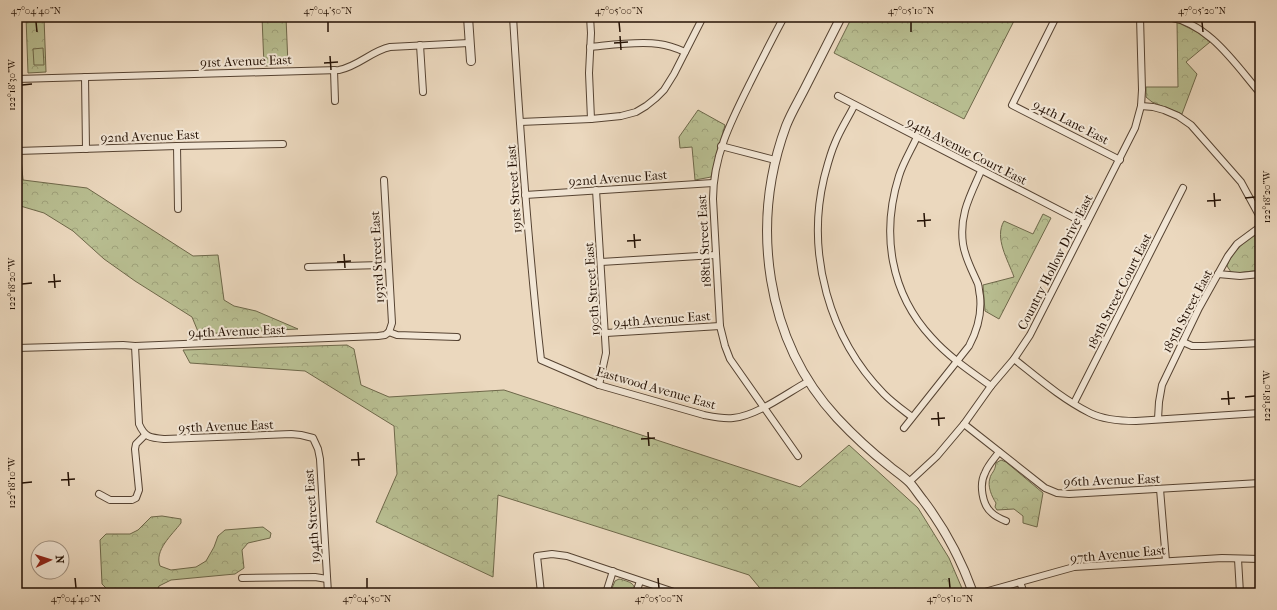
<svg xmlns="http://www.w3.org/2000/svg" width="1277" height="610" font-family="'IM FELL French Canon',serif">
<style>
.forest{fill:url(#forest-crowns);stroke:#6e684a}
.pitch{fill:#b8be91;stroke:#6e684a}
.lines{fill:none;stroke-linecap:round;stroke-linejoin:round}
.minor-casing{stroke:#564332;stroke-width:8}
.tertiary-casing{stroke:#564332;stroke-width:10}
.minor{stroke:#f2e6d5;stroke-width:6}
.tertiary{stroke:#f2e6d5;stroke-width:8}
.ticks{fill:none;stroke:#241104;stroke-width:1.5}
.labels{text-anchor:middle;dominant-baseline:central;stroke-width:4;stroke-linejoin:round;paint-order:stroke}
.street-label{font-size:13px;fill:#241104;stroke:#f2e6d5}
.neatline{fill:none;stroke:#241104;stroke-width:1.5}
.ticks-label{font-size:10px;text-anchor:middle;fill:#241104}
</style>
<defs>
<pattern id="forest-crowns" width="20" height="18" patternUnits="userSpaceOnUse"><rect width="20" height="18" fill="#b8be91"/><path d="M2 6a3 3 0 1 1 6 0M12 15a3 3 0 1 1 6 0" fill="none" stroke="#9ea27b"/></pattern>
</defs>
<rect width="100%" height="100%" fill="#ebd8be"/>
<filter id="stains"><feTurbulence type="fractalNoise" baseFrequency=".005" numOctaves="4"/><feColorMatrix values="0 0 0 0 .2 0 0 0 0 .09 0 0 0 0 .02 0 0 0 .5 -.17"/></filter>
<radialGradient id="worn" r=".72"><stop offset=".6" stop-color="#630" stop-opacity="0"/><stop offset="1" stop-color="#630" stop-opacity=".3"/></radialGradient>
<!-- forest -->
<g class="forest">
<path d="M26,17h18l2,55 -18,1z"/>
<path d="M262,17h24l2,48 -24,1z"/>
<path d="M852,17h164l-52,102 -130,-66z"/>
<path d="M1177,22l20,10 13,10 -24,20 11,12 -15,40 -30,-12 -6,-5v-10h32z"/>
<path d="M698,110l27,15 -14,52 -16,3 -3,-33 -12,1 -1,-11z"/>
<path d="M21,158l2,22 64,8 106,68 25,-1 6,45 10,6 22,5 42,18 -99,5 -7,-17 -57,-36 -31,-22 -31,-28 -29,-18 -27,-8v-47z"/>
<path d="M1043,214l8,4 -52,101 -14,-8 -2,-26 31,-8c-6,-17 -20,-39 -10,-56l29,13z"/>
<path d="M1258,232h2v38l-23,3 -6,-1 -4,-6c3,-12 20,-28 31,-34z"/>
<path d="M347,345l7,4 7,36 28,12 115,-7 296,97 49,-42 69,63 31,50 15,35h-200l-15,-18 -251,-80 -5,82 -117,-55 21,-48 -3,-48 -89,-55 -115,-8 -7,-13z"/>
<path d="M1001,460l5,2 37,31 -6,34 -14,-4v-7l-9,-7 -17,1 -2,-3 1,-4c-4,-6 -9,-17 -6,-25 1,-5 5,-6 6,-15z"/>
<path d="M162,516l19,3v4c-9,12 -27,27 -21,43l11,4 25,-3 10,-6 8,-14 4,-11 7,-6 38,-3 8,6 -1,5 -22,5 -6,7 2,18 -9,6 -64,6 -12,6 -3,7h-45l-9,-9 -2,-44 6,-6h24l8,-4 13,-13z"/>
<path d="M619,579c8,2 19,4 14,14h-23l5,-12z"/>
</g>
<!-- pitch -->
<path class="pitch" d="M43,48l1,17h-10l-1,-16z"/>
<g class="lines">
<!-- minor casing -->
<g class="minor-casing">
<g id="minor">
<path d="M513,17c7,114 15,229 28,343l58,25 105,30c10,2 19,4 29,3 24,-2 54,-25 76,-37"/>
<path d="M590,17l1,16 -2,40 2,46"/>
<path d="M784,17c-12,22 -23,44 -34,66 -19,38 -37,73 -37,116l7,127 5,20 5,13 68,97"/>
<path d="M1056,17l-44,88 108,55"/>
<path d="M1168,17c41,6 67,47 92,76"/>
<path d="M420,45l3,47"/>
<path d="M590,47c21,-2 48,-6 69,-3 9,1 17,4 26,8"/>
<path d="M334,70l1,31"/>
<path d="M85,77l1,72"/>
<path d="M17,79l322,-9c20,-4 32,-19 51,-23l79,-4"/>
<path d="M838,96l248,128"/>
<path d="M854,106c-6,12 -14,24 -19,37 -5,11 -8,24 -11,35 -18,76 5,160 60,216 9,9 19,16 28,23"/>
<path d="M1141,106l12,1 11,3 14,6 13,9 50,57 19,35"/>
<path d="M520,122l71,-3 30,-3 15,-4 10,-6 10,-8 8,-8 10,-16 29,-57"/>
<path d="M917,137c-6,13 -14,26 -18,39 -18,57 -9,117 33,162 17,19 38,33 59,48"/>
<path d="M177,146l1,63"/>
<path d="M721,146l54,14"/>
<path d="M17,151l160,-5 106,-2"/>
<path d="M384,180l8,143 -3,9"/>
<path d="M596,190l10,163 -7,32"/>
<path d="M525,195l188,-12"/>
<path d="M601,262l114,-7"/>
<path d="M308,267l73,-2 7,1"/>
<path d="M1218,274l22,2 20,-2"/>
<path d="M389,332l8,3 60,2"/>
<path d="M606,333l114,-7"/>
<path d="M1183,342l9,4h12l56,-3"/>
<path d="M135,346l4,78c6,14 12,14 26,15l126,-5 10,1 12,3 5,11 2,10 8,134"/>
<path d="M17,348l106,-3 12,1 243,-10 7,-1 4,-3"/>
<path d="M1014,359c24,19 48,40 76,54 14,7 31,8 46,8l124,-8"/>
<path d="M1074,403l109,-215"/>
<path d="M1158,419l1,-17 3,-17 37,-77 29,-52 9,-12 23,-17"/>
<path d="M964,424l81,64 12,5 12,1 191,-11"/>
<path d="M904,428l65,-82c9,-17 13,-32 11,-50 -1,-4 -1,-9 -2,-12 -6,-14 -13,-26 -15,-40 -4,-29 7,-48 18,-73"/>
<path d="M999,452c-5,7 -11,13 -14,21 -6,11 -3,32 7,40 4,4 9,6 14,8"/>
<path d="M909,482l28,-26 27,-32 27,-38 23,-27 16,-24 105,-207 6,-22 1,-16 -2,-73"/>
<path d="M1160,489l6,72"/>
<path d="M99,494l11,6h22l4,-2 3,-8 -4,-41 1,-5 9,-9"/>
<path d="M1238,559l2,34"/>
<path d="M242,578l73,-1 12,2"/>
<path d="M1020,582l4,11"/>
<path d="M541,593l-4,-37 15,-2 15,2 110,37"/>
<path d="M606,593l7,-22"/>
<path d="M636,593l4,-12"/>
<path d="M981,593l93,-26 148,-9 38,1"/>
</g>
</g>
<!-- tertiary casing -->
<g class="tertiary-casing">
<g id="tertiary">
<path d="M468,17l3,44"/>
<path d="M841,17c-12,24 -24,47 -36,71 -6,12 -14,25 -19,38 -36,98 -21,214 51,292 16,17 33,33 51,47 7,6 15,11 21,17 5,5 9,12 14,18 22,29 38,59 50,93"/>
</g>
</g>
<!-- minor -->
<use href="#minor" class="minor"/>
<!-- tertiary -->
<use href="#tertiary" class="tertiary"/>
</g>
<!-- ticks -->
<path class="ticks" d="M36,22l1,10M328,22v10M619,22l1,10M911,22v10M1202,22l1,10M620,36l1,14M614,43l14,-1M330,56l1,14M324,63l14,-1M22,85l10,-1M1214,193l1,14M1245,198l10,-1M1207,201l14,-1M924,213l1,14M917,221l14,-1M634,234l1,14M627,241l14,-1M344,254l1,14M337,262l14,-1M54,274l1,14M48,282l13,-1M22,284l10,-1M1228,391l1,14M1245,397l10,-1M1221,399l14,-1M938,412l1,14M931,419l14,-1M648,432l1,14M641,439l14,-1M358,452l1,14M351,460l14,-1M68,472l1,14M61,480l14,-1M22,483l10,-1M75,578l1,10M367,578v10M658,578l1,10M949,578l1,10"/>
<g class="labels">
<!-- street labels -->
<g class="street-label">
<text transform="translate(246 61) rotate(-2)">91st Avenue East</text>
<text transform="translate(1071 122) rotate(27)">94th Lane East</text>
<text transform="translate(150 136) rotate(-2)">92nd Avenue East</text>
<text transform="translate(967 151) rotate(27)">94th Avenue Court East</text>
<text transform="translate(618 178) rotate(-4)">92nd Avenue East</text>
<text transform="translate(514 189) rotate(-94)">191st Street East</text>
<text transform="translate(704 241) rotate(-93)">188th Street East</text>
<text transform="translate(377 257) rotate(-93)">193rd Street East</text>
<text transform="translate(1055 262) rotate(-63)">Country Hollow Drive East</text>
<text transform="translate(592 289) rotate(-94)">190th Street East</text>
<text transform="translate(1119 291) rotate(-63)">185th Street Court East</text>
<text transform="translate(1187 311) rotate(-62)">185th Street East</text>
<text transform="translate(662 319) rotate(-4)">94th Avenue East</text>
<text transform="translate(237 331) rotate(-2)">94th Avenue East</text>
<text transform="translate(656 388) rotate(16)">Eastwood Avenue East</text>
<text transform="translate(226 426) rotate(-2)">95th Avenue East</text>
<text transform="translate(1112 480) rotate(-2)">96th Avenue East</text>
<text transform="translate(312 516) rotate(-94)">194th Street East</text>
<text transform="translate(1118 554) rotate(-5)">97th Avenue East</text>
</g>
</g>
<!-- margin -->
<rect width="1277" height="610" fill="none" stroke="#ebd8be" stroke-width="44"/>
<!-- north arrow -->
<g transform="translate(50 560) rotate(86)"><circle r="19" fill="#f2e6d5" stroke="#a09181"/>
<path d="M0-3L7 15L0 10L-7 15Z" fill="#8f2418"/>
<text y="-6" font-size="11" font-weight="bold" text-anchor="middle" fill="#241104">N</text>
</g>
<rect x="22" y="22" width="1233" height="566" class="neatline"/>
<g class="ticks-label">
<text x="36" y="14">47°04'40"N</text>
<text x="328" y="14">47°04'50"N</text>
<text x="619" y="14">47°05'00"N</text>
<text x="911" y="14">47°05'10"N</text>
<text x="1202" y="14">47°05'20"N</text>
<text transform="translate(11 85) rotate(-90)" y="4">122°18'30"W</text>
<text transform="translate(1266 197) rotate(-90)" y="4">122°18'20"W</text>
<text transform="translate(11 284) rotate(-90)" y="4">122°18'20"W</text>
<text transform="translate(1266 396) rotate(-90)" y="4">122°18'10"W</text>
<text transform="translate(11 483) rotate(-90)" y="4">122°18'10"W</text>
<text x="76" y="602">47°04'40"N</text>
<text x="367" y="602">47°04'50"N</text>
<text x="659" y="602">47°05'00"N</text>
<text x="950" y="602">47°05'10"N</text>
</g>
<rect width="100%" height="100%" filter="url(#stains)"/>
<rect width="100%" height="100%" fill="url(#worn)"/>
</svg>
